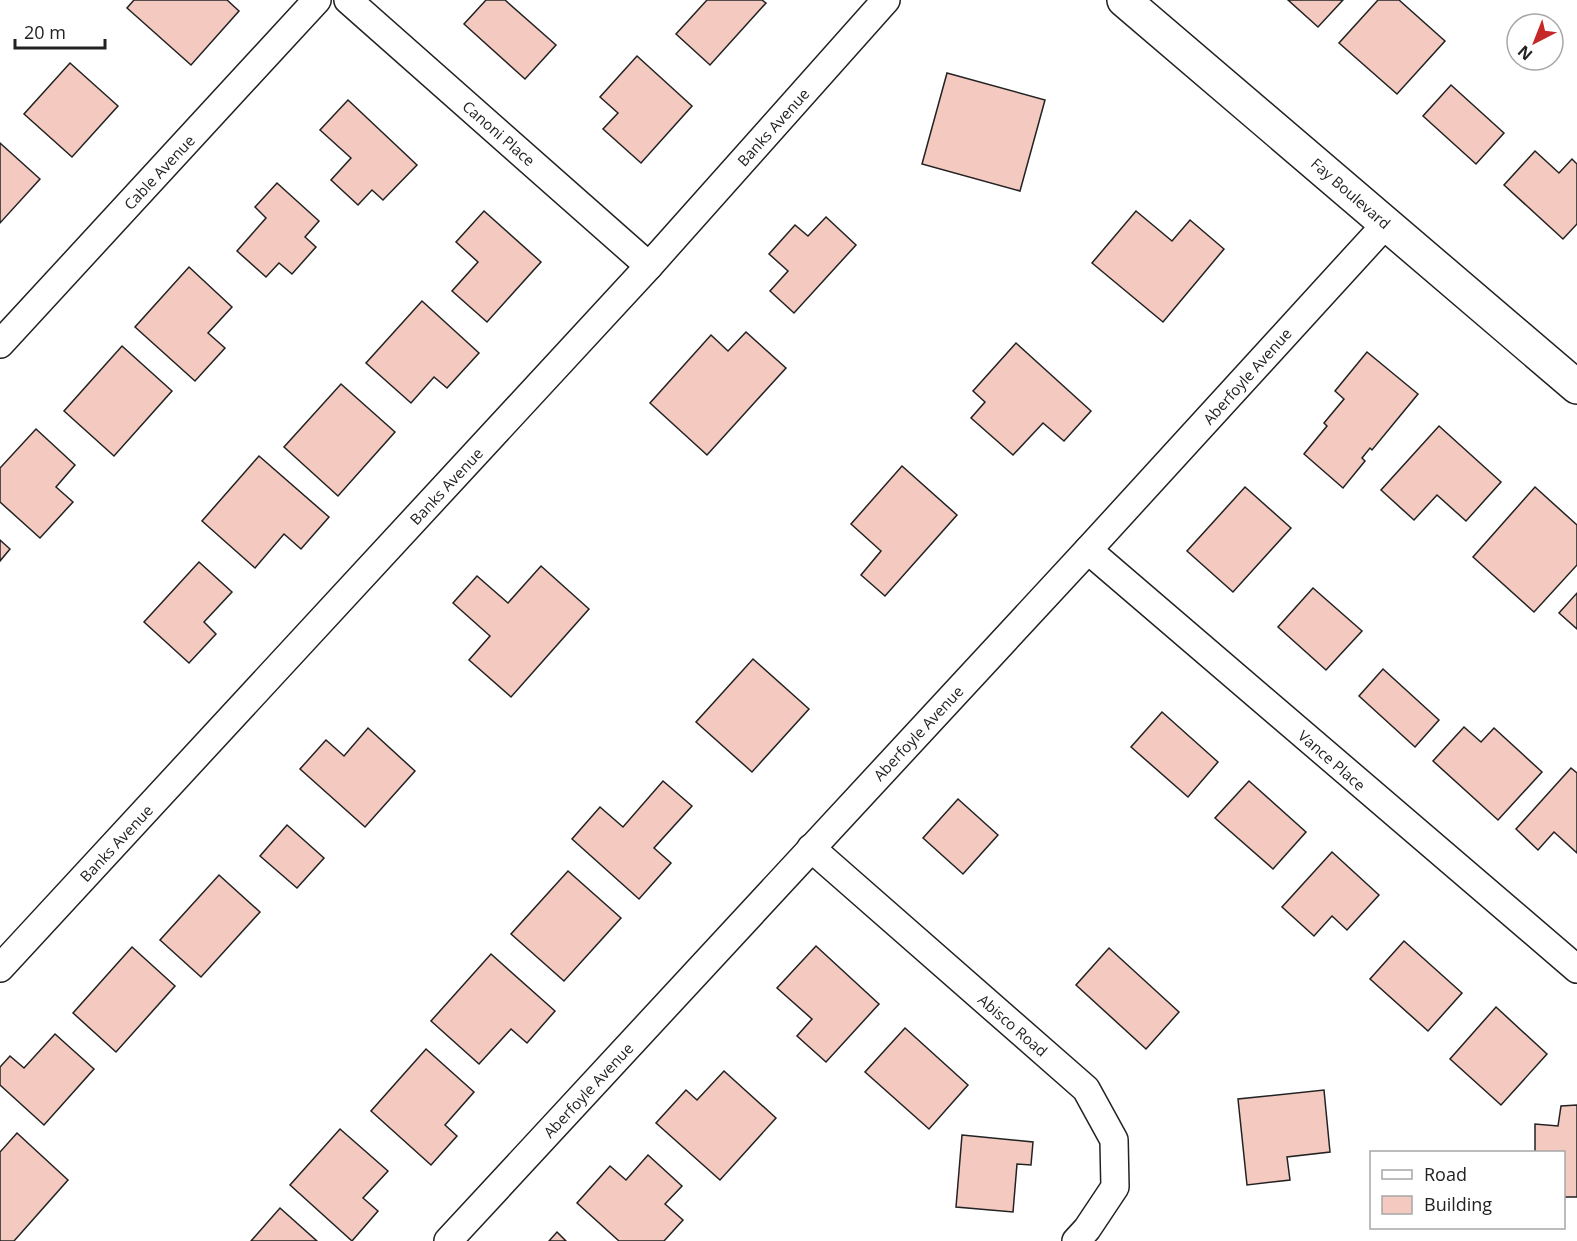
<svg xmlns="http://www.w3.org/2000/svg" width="1577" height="1241" font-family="'Open Sans',sans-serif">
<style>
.building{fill:#f3c9c0;stroke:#222;stroke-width:1.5}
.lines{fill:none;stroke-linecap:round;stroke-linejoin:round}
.street-casing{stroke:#222;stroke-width:30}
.secondary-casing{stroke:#222;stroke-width:36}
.street{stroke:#fff;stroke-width:27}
.secondary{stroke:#fff;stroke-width:33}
.labels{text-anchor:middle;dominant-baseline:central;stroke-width:4.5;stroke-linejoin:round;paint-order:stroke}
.street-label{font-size:15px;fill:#222;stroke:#fff}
</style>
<rect width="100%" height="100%" fill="#fff"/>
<!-- building -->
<g class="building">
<path d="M134,0h93l12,11 -48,54 -64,-57z"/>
<path d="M486,0h19l51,45 -31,34 -61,-55z"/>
<path d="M707,0h55l4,3 -56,62 -34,-31z"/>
<path d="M1288,0h55l-25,27z"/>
<path d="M1378,0h21l46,41 -48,53 -58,-51z"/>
<path d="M637,56l55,50 -51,57 -38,-34 15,-16 -18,-16z"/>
<path d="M70,63l48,43 -46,51 -48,-43z"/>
<path d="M947,73l98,27 -25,91 -98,-27z"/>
<path d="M1451,85l53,48 -28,31 -53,-48z"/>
<path d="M348,100l69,65 -34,35 -11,-10 -14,15 -27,-25 20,-22 -31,-28z"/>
<path d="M0,143l40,36 -40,44z"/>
<path d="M1535,151l24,22 13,-14 5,5v60l-14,15 -59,-54z"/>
<path d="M277,183l42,38 -14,16 11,10 -24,27 -13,-11 -13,14 -29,-26 29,-33 -11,-11z"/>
<path d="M484,211l57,51 -54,60 -35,-31 26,-29 -22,-20z"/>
<path d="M1136,211l36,30 18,-21 34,29 -61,73 -71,-59z"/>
<path d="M826,217l30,28 -62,68 -24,-22 18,-20 -19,-17 26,-29 13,11z"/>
<path d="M189,267l43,40 -24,26 17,15 -30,33 -60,-54z"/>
<path d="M422,301l57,52 -32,35 -13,-11 -23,26 -45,-40z"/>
<path d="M746,332l40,36 -79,87 -57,-52 61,-68 17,16z"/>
<path d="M1016,343l75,68 -27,30 -21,-18 -30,32 -42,-37 14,-16 -12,-11z"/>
<path d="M122,346l50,45 -58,65 -50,-45z"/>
<path d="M1367,352l51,42 -46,56 -2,-2 -8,10 3,3 -22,27 -39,-34 23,-28 -3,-3 20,-24 -9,-8z"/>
<path d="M341,384l54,48 -57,64 -54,-49z"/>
<path d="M1439,426l62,56 -35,39 -29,-26 -23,25 -33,-30z"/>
<path d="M36,429l39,36 -19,22 17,15 -33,36 -40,-36v-34z"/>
<path d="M259,456l70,61 -28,32 -17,-15 -29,34 -53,-47z"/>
<path d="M902,466l55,49 -72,81 -24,-21 20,-24 -30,-27z"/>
<path d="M1245,487l46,41 -58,64 -46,-41z"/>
<path d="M1535,487l42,38v40l-43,47 -61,-55z"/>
<path d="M0,540l10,9 -10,12z"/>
<path d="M199,562l33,30 -28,30 12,12 -27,29 -45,-41z"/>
<path d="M541,566l48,43 -78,88 -42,-37 21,-24 -37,-33 24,-27 31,27z"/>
<path d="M1313,588l49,43 -36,39 -48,-43z"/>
<path d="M1577,593v36l-18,-16z"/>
<path d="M753,659l56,50 -57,63 -56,-50z"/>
<path d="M1383,669l56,51 -24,27 -56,-51z"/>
<path d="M1162,712l56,50 -30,35 -57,-50z"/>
<path d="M1464,727l17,15 13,-14 48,44 -44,48 -65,-59z"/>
<path d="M368,728l47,43 -50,56 -65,-58 26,-29 18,16z"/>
<path d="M1571,768l6,5v80l-23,-21 -16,18 -22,-21z"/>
<path d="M663,781l29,25 -38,42 17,15 -32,36 -67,-60 28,-32 23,20z"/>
<path d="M1249,781l57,51 -33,37 -58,-51z"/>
<path d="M958,799l40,36 -35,39 -40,-36z"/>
<path d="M287,825l37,33 -27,30 -37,-32z"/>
<path d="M1332,852l47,43 -32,35 -15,-14 -18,20 -32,-29z"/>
<path d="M568,871l53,47 -57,63 -53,-47z"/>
<path d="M219,875l41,37 -59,65 -41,-37z"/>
<path d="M1404,941l58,52 -34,38 -58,-52z"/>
<path d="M816,946l63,58 -53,58 -29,-26 15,-17 -35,-31z"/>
<path d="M132,947l43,39 -59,66 -43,-39z"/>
<path d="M1109,948l70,64 -33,37 -70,-64z"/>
<path d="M491,954l64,57 -28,32 -16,-14 -32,35 -48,-43z"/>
<path d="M1496,1007l51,47 -46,51 -51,-46z"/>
<path d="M905,1028l63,57 -39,44 -64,-57z"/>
<path d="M55,1034l39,35 -50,56 -44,-40v-18l10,-11 14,12z"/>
<path d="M426,1049l48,43 -29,33 12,11 -26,29 -60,-54z"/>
<path d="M724,1071l52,47 -56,62 -64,-57 30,-33 11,10z"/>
<path d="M1324,1090l6,62 -43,5 3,23 -43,5 -9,-86z"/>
<path d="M1577,1105v92h-13v-45h-29v-28l23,2 3,-20z"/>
<path d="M340,1129l48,42 -25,27 15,13 -26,30 -62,-56z"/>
<path d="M17,1133l51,47 -54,61h-14v-89z"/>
<path d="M962,1135l71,7 -2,23 -14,-1 -4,48 -57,-5z"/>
<path d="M648,1155l34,31 -17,18 18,16 -19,21h-45l-42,-38 33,-37 16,14z"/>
<path d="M280,1208l37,33h-66z"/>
<path d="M557,1232l9,9h-17z"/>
</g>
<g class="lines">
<!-- street casing -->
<g class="street-casing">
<g id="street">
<path d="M348,0l301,266"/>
<path d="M0,344l317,-344"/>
<path d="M1088,550l489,419"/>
<path d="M811,848l275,241 28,51 1,47 -28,42 -11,12"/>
<path d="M0,968l649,-702 237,-266"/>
<path d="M448,1241l640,-691 298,-326"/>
</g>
</g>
<!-- secondary casing -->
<g class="secondary-casing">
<path id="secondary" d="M1124,0l453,387"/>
</g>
<!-- street -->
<use href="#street" class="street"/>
<!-- secondary -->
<use href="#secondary" class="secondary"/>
</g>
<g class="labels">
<!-- street labels -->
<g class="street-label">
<text transform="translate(773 127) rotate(-48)">Banks Avenue</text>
<text transform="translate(499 133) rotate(41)">Canoni Place</text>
<text transform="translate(159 172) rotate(-47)">Cable Avenue</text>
<text transform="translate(1351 193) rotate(41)">Fay Boulevard</text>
<text transform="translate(1247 376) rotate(-48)">Aberfoyle Avenue</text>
<text transform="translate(446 486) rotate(-47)">Banks Avenue</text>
<text transform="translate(918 733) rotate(-47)">Aberfoyle Avenue</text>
<text transform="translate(1332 760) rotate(41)">Vance Place</text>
<text transform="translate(116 843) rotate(-47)">Banks Avenue</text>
<text transform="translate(1013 1025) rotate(41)">Abisco Road</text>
<text transform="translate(588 1090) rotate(-47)">Aberfoyle Avenue</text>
</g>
</g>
<!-- legend -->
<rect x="1370" y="1151" width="195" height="78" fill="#ffffff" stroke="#a7a7a7" stroke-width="1.5"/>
<rect x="1382" y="1170" width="30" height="9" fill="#ffffff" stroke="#a7a7a7" stroke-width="1.5"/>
<text x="1424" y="1181" font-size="18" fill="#222222">Road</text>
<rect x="1382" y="1196" width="30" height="18" fill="#f3c9c0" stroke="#a7a7a7" stroke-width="1.5"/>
<text x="1424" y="1211" font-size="18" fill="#222222">Building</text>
<!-- north arrow -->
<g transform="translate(1535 42) rotate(222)"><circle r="28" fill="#ffffff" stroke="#a7a7a7" stroke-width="1.5"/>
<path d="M0-4.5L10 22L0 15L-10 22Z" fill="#c62828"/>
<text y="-9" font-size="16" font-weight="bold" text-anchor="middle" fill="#222222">N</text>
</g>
<!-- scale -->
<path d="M15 39v9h90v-9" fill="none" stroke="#222222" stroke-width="3"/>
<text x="24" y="39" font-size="18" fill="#222222" stroke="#ffffff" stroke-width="4.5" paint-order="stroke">20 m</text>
</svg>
